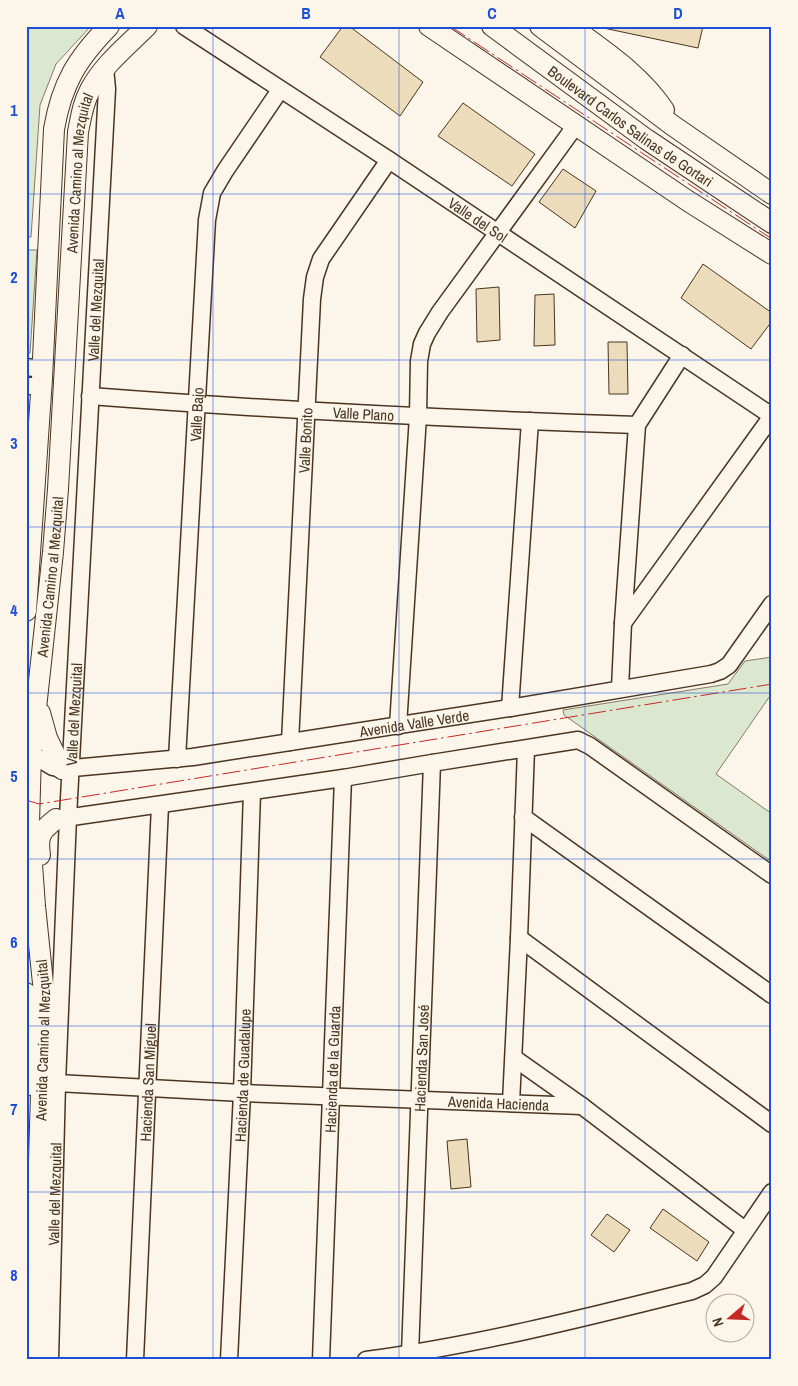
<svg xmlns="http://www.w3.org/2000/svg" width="798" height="1386" font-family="'Archivo Narrow',sans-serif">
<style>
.green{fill:#dce7d0;stroke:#887966}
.building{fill:#ecdcbc;stroke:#4a3520}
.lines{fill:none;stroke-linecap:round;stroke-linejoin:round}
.minor-casing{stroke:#4a3520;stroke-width:19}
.major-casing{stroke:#4a3520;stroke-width:22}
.minor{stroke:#fbf6e9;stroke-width:16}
.major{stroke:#fbf6e9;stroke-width:20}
.power{stroke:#c62828;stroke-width:1;stroke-dasharray:18 4 2.5 4;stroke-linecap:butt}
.grid{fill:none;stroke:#1d4ed8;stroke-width:1;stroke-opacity:0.55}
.labels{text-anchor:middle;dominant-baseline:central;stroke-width:4;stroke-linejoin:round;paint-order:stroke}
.street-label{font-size:15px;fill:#4a3520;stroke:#fbf6e9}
.neatline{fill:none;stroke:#1d4ed8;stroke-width:2}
.grid-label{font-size:16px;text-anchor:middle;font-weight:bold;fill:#1d4ed8}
</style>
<rect width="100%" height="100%" fill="#fbf6e9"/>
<!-- green -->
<g class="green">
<path d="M26,26h65l-35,38 -16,41 -9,132h-5z"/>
<path d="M26,250h11l-7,103h-4z"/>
<path d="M772,657v36l-56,81 56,40v48l-208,-147 -1,-5 165,-26 17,-23z"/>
</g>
<!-- building -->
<g class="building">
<path d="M343,26h6l74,56 -23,34 -80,-59z"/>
<path d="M594,26h109l-5,22z"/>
<path d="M463,103l72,51 -23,32 -74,-50z"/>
<path d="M563,169l33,22 -21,37 -36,-26z"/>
<path d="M703,264l69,49v8l-21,28 -70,-51z"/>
<path d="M499,287l1,53 -23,2 -1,-53z"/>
<path d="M554,294l1,51 -21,1 1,-51z"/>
<path d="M608,342h19l1,52h-19z"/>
<path d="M467,1139l4,48 -20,2 -4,-48z"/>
<path d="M663,1209l46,33 -12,19 -47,-33z"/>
<path d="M607,1214l23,16 -16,22 -23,-17z"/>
</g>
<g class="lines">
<!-- minor casing -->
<g class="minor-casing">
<g id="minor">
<path id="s1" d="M184,26l205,134 383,256"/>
<path d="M26,367l17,2"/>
<path d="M26,386h16"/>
<path id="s2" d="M90,396c182,14 365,23 547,29"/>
<path d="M623,623l149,-207"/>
<path d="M620,689l3,-66 14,-198 45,-70"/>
<path d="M510,708l20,-287"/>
<path d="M398,726l20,-310 1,-55 3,-17 5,-11 13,-21 136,-187"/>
<path id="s3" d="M290,742l22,-443 3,-22 6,-18 68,-99"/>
<path id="s4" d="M26,751l27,16 9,2 131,-12 317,-49 201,-34 9,-3 9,-6 43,-61"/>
<path id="s5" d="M177,759l30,-539 5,-27 13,-22 55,-81"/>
<path d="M523,817l249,178"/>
<path d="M58,819l285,-41 89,-15 146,-23 12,6 182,129"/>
<path d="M519,938l253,186"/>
<path d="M514,1058l68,48 163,124"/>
<path id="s6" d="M57,1083l185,10 340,13"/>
<path d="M511,1103l8,-165 7,-189"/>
<path id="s7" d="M410,1354l22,-591"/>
<path id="s8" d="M50,1360l7,-277 11,-266 39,-728 -2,-21"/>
<path id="s9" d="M135,1360l25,-555"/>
<path id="s10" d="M229,1360l13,-267 10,-301"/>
<path id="s11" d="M321,1360l22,-582"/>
<path d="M366,1360c111,-15 218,-42 326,-69l13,-6 9,-8 58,-85"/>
</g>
</g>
<!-- major casing -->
<g class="major-casing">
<g id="major">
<path d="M429,26l259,175 84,53"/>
<path id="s12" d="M492,26l154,113 126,84"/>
<path d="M540,26l132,99 100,69"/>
<path d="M570,26c34,25 70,48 94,84"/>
<path d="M26,611l16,-232 12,-250c8,-46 23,-70 55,-103"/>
<path d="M40,713l7,25 15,31"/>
<path d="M40,855c-3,-20 1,-24 16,-36"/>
<path d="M26,993l2,34 -2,59"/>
<path id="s13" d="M33,1360l11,-367 -9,-87 -6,-83 2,-69 22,-202 5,-63 20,-357c3,-15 5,-29 12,-42 13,-25 37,-44 57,-64"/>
</g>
</g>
<!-- minor -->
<use href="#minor" class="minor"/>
<!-- major -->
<use href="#major" class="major"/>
<!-- power -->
<g class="power">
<path d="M450,26l322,213"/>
<path d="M26,800l13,4 733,-120"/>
</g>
</g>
<!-- grid -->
<path class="grid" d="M213,26v1334M399,26v1334M585,26v1334M26,194h746M26,360h746M26,527h746M26,693h746M26,859h746M26,1026h746M26,1192h746"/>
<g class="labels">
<!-- street labels -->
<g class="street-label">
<text stroke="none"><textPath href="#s12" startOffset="171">Boulevard Carlos Salinas de Gortari</textPath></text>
<text stroke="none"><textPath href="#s13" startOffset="1190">Avenida Camino al Mezquital</textPath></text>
<text stroke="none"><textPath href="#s1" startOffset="352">Valle del Sol</textPath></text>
<text stroke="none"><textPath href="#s8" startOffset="1051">Valle del Mezquital</textPath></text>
<text stroke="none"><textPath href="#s2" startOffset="274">Valle Plano</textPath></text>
<text stroke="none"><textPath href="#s5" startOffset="345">Valle Bajo</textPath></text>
<text stroke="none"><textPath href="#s3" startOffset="302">Valle Bonito</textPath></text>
<text stroke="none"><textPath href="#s13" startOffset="785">Avenida Camino al Mezquital</textPath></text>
<text stroke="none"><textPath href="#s8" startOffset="646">Valle del Mezquital</textPath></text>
<text stroke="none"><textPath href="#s4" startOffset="396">Avenida Valle Verde</textPath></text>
<text stroke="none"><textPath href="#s13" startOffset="320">Avenida Camino al Mezquital</textPath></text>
<text stroke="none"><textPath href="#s7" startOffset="296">Hacienda San José</textPath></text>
<text stroke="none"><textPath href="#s11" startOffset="291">Hacienda de la Guarda</textPath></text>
<text stroke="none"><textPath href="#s10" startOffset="285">Hacienda de Guadalupe</textPath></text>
<text stroke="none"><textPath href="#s9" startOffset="278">Hacienda San Miguel</textPath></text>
<text stroke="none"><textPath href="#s6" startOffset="442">Avenida Hacienda</textPath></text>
<text stroke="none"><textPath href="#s8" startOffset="166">Valle del Mezquital</textPath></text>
</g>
</g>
<!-- border -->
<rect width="798" height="1386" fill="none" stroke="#fbf6e9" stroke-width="55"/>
<!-- north arrow -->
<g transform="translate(730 1318) rotate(251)"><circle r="24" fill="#fbf6e9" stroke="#b4a999"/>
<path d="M0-4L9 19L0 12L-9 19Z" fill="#c62828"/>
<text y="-8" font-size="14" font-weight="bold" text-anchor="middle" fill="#4a3520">N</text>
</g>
<rect x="28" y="28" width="742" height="1330" class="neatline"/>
<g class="grid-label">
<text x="120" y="19">A</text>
<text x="306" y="19">B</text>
<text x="492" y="19">C</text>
<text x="678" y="19">D</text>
<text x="14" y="116">1</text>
<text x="14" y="283">2</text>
<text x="14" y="449">3</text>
<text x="14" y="616">4</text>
<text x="14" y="782">5</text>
<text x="14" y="948">6</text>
<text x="14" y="1115">7</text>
<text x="14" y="1281">8</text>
</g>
</svg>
